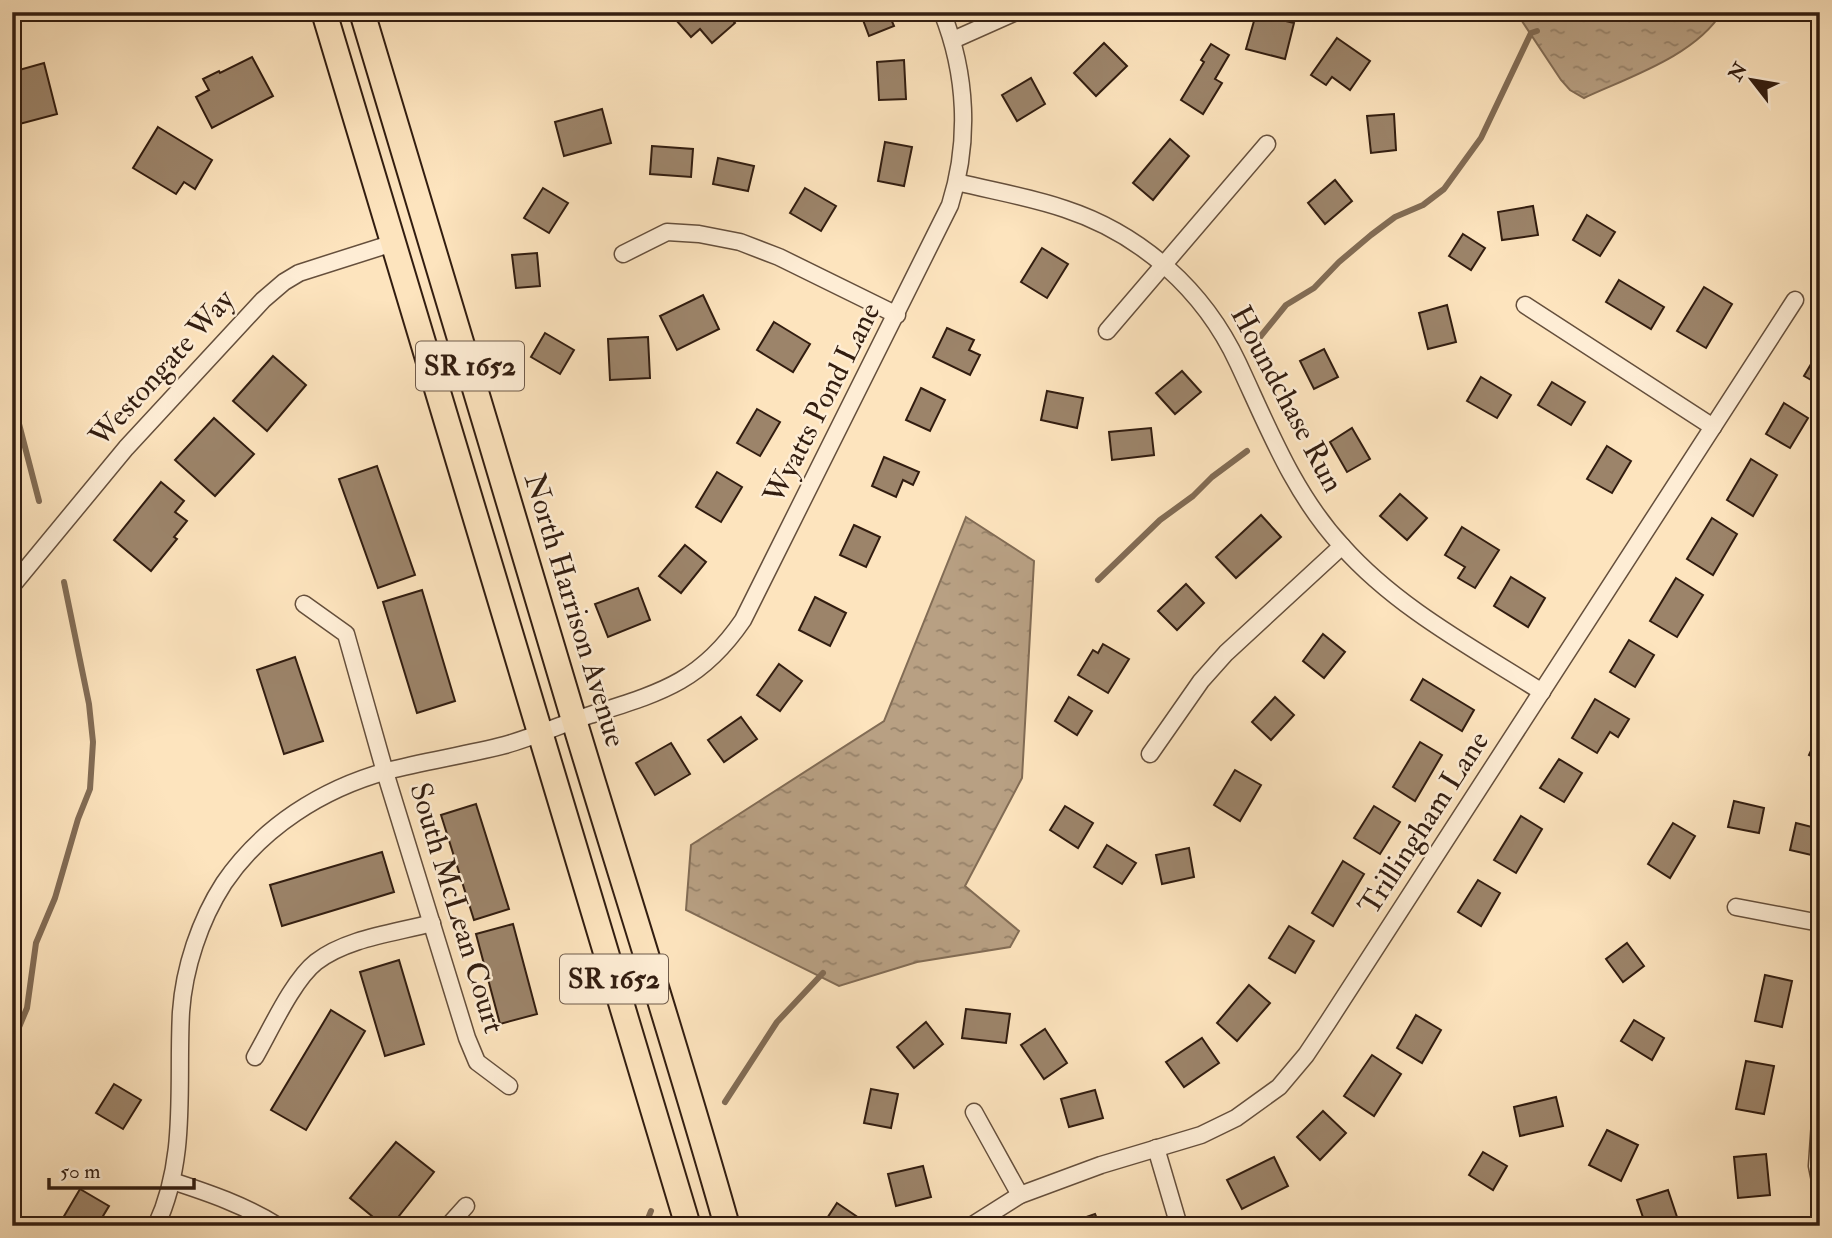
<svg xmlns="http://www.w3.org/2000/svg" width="1832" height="1238" font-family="'IM FELL Double Pica',serif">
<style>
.water{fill:url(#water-ripples);stroke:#826c55;stroke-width:2}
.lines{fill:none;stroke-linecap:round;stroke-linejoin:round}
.stream{stroke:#826c55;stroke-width:6}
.building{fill:#9c846a;stroke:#321d10;stroke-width:2}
.minor-casing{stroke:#654f3c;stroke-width:19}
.primary-casing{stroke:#321d10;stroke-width:28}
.minor{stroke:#feedd5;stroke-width:16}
.primary{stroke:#fde4be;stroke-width:24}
.labels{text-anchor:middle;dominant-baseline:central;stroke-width:5;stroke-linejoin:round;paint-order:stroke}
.shield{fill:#feedd5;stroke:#6f5b4b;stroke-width:2}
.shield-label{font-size:28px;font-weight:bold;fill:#321d10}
.street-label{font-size:30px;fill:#321d10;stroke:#feedd5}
</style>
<defs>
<pattern id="water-ripples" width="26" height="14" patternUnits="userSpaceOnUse" patternTransform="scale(1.75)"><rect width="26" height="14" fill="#b8a083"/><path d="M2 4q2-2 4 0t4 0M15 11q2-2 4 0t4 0" fill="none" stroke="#96826a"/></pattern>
</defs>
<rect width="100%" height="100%" fill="#fde4be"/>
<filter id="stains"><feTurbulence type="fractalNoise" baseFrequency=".00286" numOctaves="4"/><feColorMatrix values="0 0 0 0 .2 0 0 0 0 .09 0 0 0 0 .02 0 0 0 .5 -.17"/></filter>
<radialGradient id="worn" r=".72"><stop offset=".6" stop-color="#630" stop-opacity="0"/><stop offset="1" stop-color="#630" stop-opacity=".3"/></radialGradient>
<!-- water -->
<g class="water">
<path d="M1516,12h206c-27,44 -93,65 -138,86l-14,-8 -9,-10z"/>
<path d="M966,517l68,44 -12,217 -57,108 54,45 -9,16 -93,15 -78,24 -153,-76 5,-65 193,-124z"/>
</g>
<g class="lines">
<!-- stream -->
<g class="stream">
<path d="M1260,337l26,-32 28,-17 25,-26 32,-27 24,-18 28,-12 21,-16 37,-51 50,-105 6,-2"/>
<path d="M12,397l27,104"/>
<path d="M1098,580l62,-60 33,-24 19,-19 35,-26"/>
<path d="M12,1044l15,-36 9,-65 19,-45 23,-79 12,-30 3,-47 -4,-38 -25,-122"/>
<path d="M725,1102l52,-80 46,-49"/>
<path d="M645,1226l6,-15"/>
</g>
</g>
<!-- building -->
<g class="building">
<path d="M684,12h42l9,11 -23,20 -12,-14 -9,8 -15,-17z"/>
<path d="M860,12h28l6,14 -25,10z"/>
<path d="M1256,14l38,9 -9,36 -39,-10z"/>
<path d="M1337,38l33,23 -20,29 -18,-13 -6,8 -15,-10z"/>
<path d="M1104,43l23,23 -31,30 -22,-23z"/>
<path d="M1211,44l18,11 -14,24 7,4 -19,31 -22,-14 23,-38 -3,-2z"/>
<path d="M252,57l21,39 -61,32 -16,-31 13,-7 -6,-11 16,-8 1,2z"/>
<path d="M904,60l2,39 -27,1 -2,-38z"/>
<path d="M44,63l13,51 -45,12v-54z"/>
<path d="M1031,78l14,26 -28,17 -15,-26z"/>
<path d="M602,109l9,34 -47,13 -9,-34z"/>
<path d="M1394,114l2,36 -25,3 -4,-37z"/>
<path d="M158,127l54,33 -17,29 -11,-7 -8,12 -43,-26z"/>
<path d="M1170,139l19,17 -36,44 -20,-17z"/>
<path d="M885,142l27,5 -8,39 -26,-5z"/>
<path d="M652,146l41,3 -2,28 -41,-3z"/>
<path d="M718,158l36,8 -6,25 -35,-7z"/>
<path d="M1335,180l17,21 -27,23 -17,-21z"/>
<path d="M543,188l25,15 -19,30 -25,-15z"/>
<path d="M805,188l31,18 -15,25 -31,-18z"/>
<path d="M1533,206l5,29 -36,5 -4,-28z"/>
<path d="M1587,215l28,17 -15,24 -27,-16z"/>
<path d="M1463,234l22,14 -14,22 -22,-14z"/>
<path d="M1042,248l26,16 -21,34 -26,-16z"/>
<path d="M537,253l3,33 -24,2 -4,-33z"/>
<path d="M1619,280l45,27 -13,22 -45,-27z"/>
<path d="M1704,287l28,17 -26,44 -29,-17z"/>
<path d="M703,295l16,34 -42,21 -17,-34z"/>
<path d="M1447,305l9,37 -28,7 -9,-36z"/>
<path d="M774,322l36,22 -17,28 -36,-22z"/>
<path d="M947,328l27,12 -5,10 11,5 -10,20 -37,-18z"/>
<path d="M545,333l29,17 -14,24 -29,-17z"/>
<path d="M648,337l2,41 -40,2 -2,-41z"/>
<path d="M1324,349l14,28 -24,12 -14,-28z"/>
<path d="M1820,349v36l-16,-9z"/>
<path d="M273,356l33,29 -39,46 -34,-30z"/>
<path d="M1182,371l19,21 -26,22 -19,-21z"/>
<path d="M1481,377l30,18 -14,23 -30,-17z"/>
<path d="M1552,382l33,20 -14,23 -33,-20z"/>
<path d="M921,388l24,12 -15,31 -24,-11z"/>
<path d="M1047,391l36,7 -6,30 -36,-8z"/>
<path d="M1784,403l24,15 -18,30 -24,-14z"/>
<path d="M757,409l23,13 -20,34 -23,-13z"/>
<path d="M214,418l40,36 -39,42 -40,-36z"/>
<path d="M1151,428l3,27 -42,5 -3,-28z"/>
<path d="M1352,428l18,31 -23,13 -17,-30z"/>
<path d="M1607,446l24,15 -19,32 -25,-14z"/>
<path d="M884,457l35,15 -6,13 -10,-5 -7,17 -24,-11z"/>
<path d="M1751,459l26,16 -24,41 -26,-16z"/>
<path d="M377,466l38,109 -37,13 -39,-109z"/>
<path d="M717,472l25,15 -21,35 -25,-15z"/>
<path d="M161,482l23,19 -9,11 12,9 -13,16 3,2 -26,32 -37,-31z"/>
<path d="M1400,494l27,24 -20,22 -27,-24z"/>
<path d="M1261,515l20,22 -45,41 -20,-21z"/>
<path d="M1712,518l25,16 -24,41 -26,-16z"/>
<path d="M854,525l26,12 -14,30 -26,-12z"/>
<path d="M1462,527l37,23 -24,38 -17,-10 7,-11 -20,-12z"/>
<path d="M685,545l21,17 -25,31 -22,-17z"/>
<path d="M1511,577l34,21 -17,29 -34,-21z"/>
<path d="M1676,578l27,17 -26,42 -27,-16z"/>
<path d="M1186,584l18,19 -27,27 -19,-19z"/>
<path d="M638,588l12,32 -42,17 -13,-33z"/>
<path d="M422,590l33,111 -38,12 -34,-111z"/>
<path d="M815,597l31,16 -16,33 -31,-16z"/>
<path d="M1323,634l22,18 -21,26 -21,-17z"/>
<path d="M1629,640l25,15 -19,32 -25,-15z"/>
<path d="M1103,644l26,15 -21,34 -30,-18 15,-25 5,3z"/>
<path d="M295,657l28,84 -39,13 -27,-84z"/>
<path d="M779,664l23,17 -22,30 -23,-16z"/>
<path d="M1423,679l51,31 -12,21 -51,-31z"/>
<path d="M1069,697l23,14 -15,24 -22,-14z"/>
<path d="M1275,697l19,18 -23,25 -19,-18z"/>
<path d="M1595,699l34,20 -11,18 -8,-5 -13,21 -25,-15z"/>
<path d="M741,717l16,22 -33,23 -16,-22z"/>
<path d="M1820,731v29l-11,-5z"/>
<path d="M1420,742l22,13 -27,46 -22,-14z"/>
<path d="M671,743l19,31 -35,21 -19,-32z"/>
<path d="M1559,759l23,14 -18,29 -24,-14z"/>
<path d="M1235,770l26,15 -21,36 -26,-16z"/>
<path d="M1734,801l30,7 -5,25 -31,-6z"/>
<path d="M476,804l33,105 -35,11 -33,-105z"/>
<path d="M1065,806l28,17 -15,25 -28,-18z"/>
<path d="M1374,806l26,16 -20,32 -26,-16z"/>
<path d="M1521,816l21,13 -26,44 -22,-13z"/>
<path d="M1673,823l22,13 -25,42 -22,-14z"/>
<path d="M1796,823l24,6v28l-30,-7z"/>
<path d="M1107,845l29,18 -14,21 -28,-17z"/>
<path d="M1189,848l5,29 -32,7 -6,-29z"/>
<path d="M382,852l12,40 -112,34 -12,-41z"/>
<path d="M1343,861l21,13 -31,52 -21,-13z"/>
<path d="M1478,880l22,13 -19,33 -23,-14z"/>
<path d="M513,924l24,90 -37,10 -24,-90z"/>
<path d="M1289,926l25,15 -19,32 -26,-15z"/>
<path d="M1627,943l17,23 -21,16 -17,-23z"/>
<path d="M399,960l25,84 -39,12 -25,-84z"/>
<path d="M1765,975l27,6 -10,46 -27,-6z"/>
<path d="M1249,985l21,18 -33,38 -20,-18z"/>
<path d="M966,1009l44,5 -4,29 -44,-5z"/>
<path d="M331,1010l34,21 -59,99 -35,-20z"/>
<path d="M1416,1015l25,15 -19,33 -25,-15z"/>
<path d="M1634,1020l30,18 -12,22 -31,-19z"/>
<path d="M926,1022l17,22 -29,24 -17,-21z"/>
<path d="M1045,1029l22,34 -23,16 -23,-34z"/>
<path d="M1202,1038l17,25 -35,24 -18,-25z"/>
<path d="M1372,1055l29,19 -27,42 -30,-20z"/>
<path d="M1746,1061l28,5 -10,48 -28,-5z"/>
<path d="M114,1084l27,16 -18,29 -27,-16z"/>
<path d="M871,1089l27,5 -7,34 -27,-5z"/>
<path d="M1095,1090l8,28 -34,9 -8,-28z"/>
<path d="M1556,1097l7,29 -43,10 -6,-29z"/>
<path d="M1323,1111l23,22 -26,27 -23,-23z"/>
<path d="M1607,1130l31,15 -17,36 -32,-16z"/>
<path d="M396,1142l38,30 -43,54h-7l-34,-28z"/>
<path d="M1483,1152l24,14 -14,24 -24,-15z"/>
<path d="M1766,1154l4,41 -32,3 -4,-41z"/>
<path d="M1274,1157l14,29 -46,23 -15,-29z"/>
<path d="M923,1166l8,31 -35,9 -8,-32z"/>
<path d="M80,1189l29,17 -12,20h-33l-4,-3z"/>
<path d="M1668,1190l12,36h-34l-9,-26z"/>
<path d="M837,1203l22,15 -6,8h-31z"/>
<path d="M1095,1214l5,12h-34v-2z"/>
</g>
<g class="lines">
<!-- minor casing -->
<g class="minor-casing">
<g id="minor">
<path d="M953,40l63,-28"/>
<path d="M957,182c36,9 73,15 108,27 76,25 139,81 173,154 30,64 55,130 104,183 55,62 131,102 200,146"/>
<path d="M623,254l44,-22 32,2 41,8 39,15 118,58"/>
<path d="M1525,305l188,122"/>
<path d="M1107,331l160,-187"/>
<path d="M12,586l114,-138 137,-148 21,-18 15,-9 94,-30"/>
<path d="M304,604l42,30 39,138 82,266 10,24 32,24"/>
<path d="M1150,754l51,-73 25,-28 116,-107"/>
<path d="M1736,907l84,16"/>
<path d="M255,1057c15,-26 38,-77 61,-95 31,-24 79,-29 116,-39"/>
<path d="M974,1112l46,83"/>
<path d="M1820,1122l-3,44 3,15"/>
<path d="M1156,1148l23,78"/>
<path d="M172,1181c37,12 72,24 106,45"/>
<path d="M156,1226c32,-68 21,-141 25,-214 3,-44 19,-92 43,-129 38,-56 98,-94 163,-112 39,-10 79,-16 118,-26 29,-8 57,-21 85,-30 69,-22 110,-32 153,-95l207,-415c20,-63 17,-131 -8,-193"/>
<path d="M448,1226l18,-20"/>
<path d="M971,1226l49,-31 81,-30 100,-30 35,-17 43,-31 27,-32 22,-33 467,-722"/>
</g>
</g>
<!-- primary casing -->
<g class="primary-casing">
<g id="primary">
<path d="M324,12l364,1214"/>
<path d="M362,12c72,236 141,472 212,708 51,169 105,336 153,506"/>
</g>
</g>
<!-- minor -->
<use href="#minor" class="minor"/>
<!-- primary -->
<use href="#primary" class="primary"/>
</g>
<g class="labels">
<!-- shield labels -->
<g class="shield">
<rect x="416" y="341.5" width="108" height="49" rx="5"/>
<rect x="560" y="954.5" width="108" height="49" rx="5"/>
</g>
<g class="shield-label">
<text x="470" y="366">SR 1652</text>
<text x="614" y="979">SR 1652</text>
</g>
<!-- street labels -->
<g class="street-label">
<text transform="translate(162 368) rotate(-48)">Westongate Way</text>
<text transform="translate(1287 399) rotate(62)">Houndchase Run</text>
<text transform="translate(822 403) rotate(-63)">Wyatts Pond Lane</text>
<text transform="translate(575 610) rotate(73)">North Harrison Avenue</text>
<text transform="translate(1424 823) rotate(-57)">Trillingham Lane</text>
<text transform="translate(457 908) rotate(73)">South McLean Court</text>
</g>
</g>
<!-- margin -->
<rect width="1832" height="1238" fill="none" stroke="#fde4be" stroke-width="42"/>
<rect x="14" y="14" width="1804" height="1210" fill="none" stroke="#321d10" stroke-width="3.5"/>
<rect x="21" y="21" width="1790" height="1196" fill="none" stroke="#321d10" stroke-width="2"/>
<!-- north arrow -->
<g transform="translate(1752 80) rotate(301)" stroke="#feedd5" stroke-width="5" paint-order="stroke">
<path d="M0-5L12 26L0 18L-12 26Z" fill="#321d10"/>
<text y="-10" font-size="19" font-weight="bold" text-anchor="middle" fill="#321d10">N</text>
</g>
<!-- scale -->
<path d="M49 1178v10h145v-10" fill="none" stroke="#321d10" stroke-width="3.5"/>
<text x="60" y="1178" font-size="21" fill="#321d10" stroke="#feedd5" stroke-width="5" paint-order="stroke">50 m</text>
<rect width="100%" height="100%" filter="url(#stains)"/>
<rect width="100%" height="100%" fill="url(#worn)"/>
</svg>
